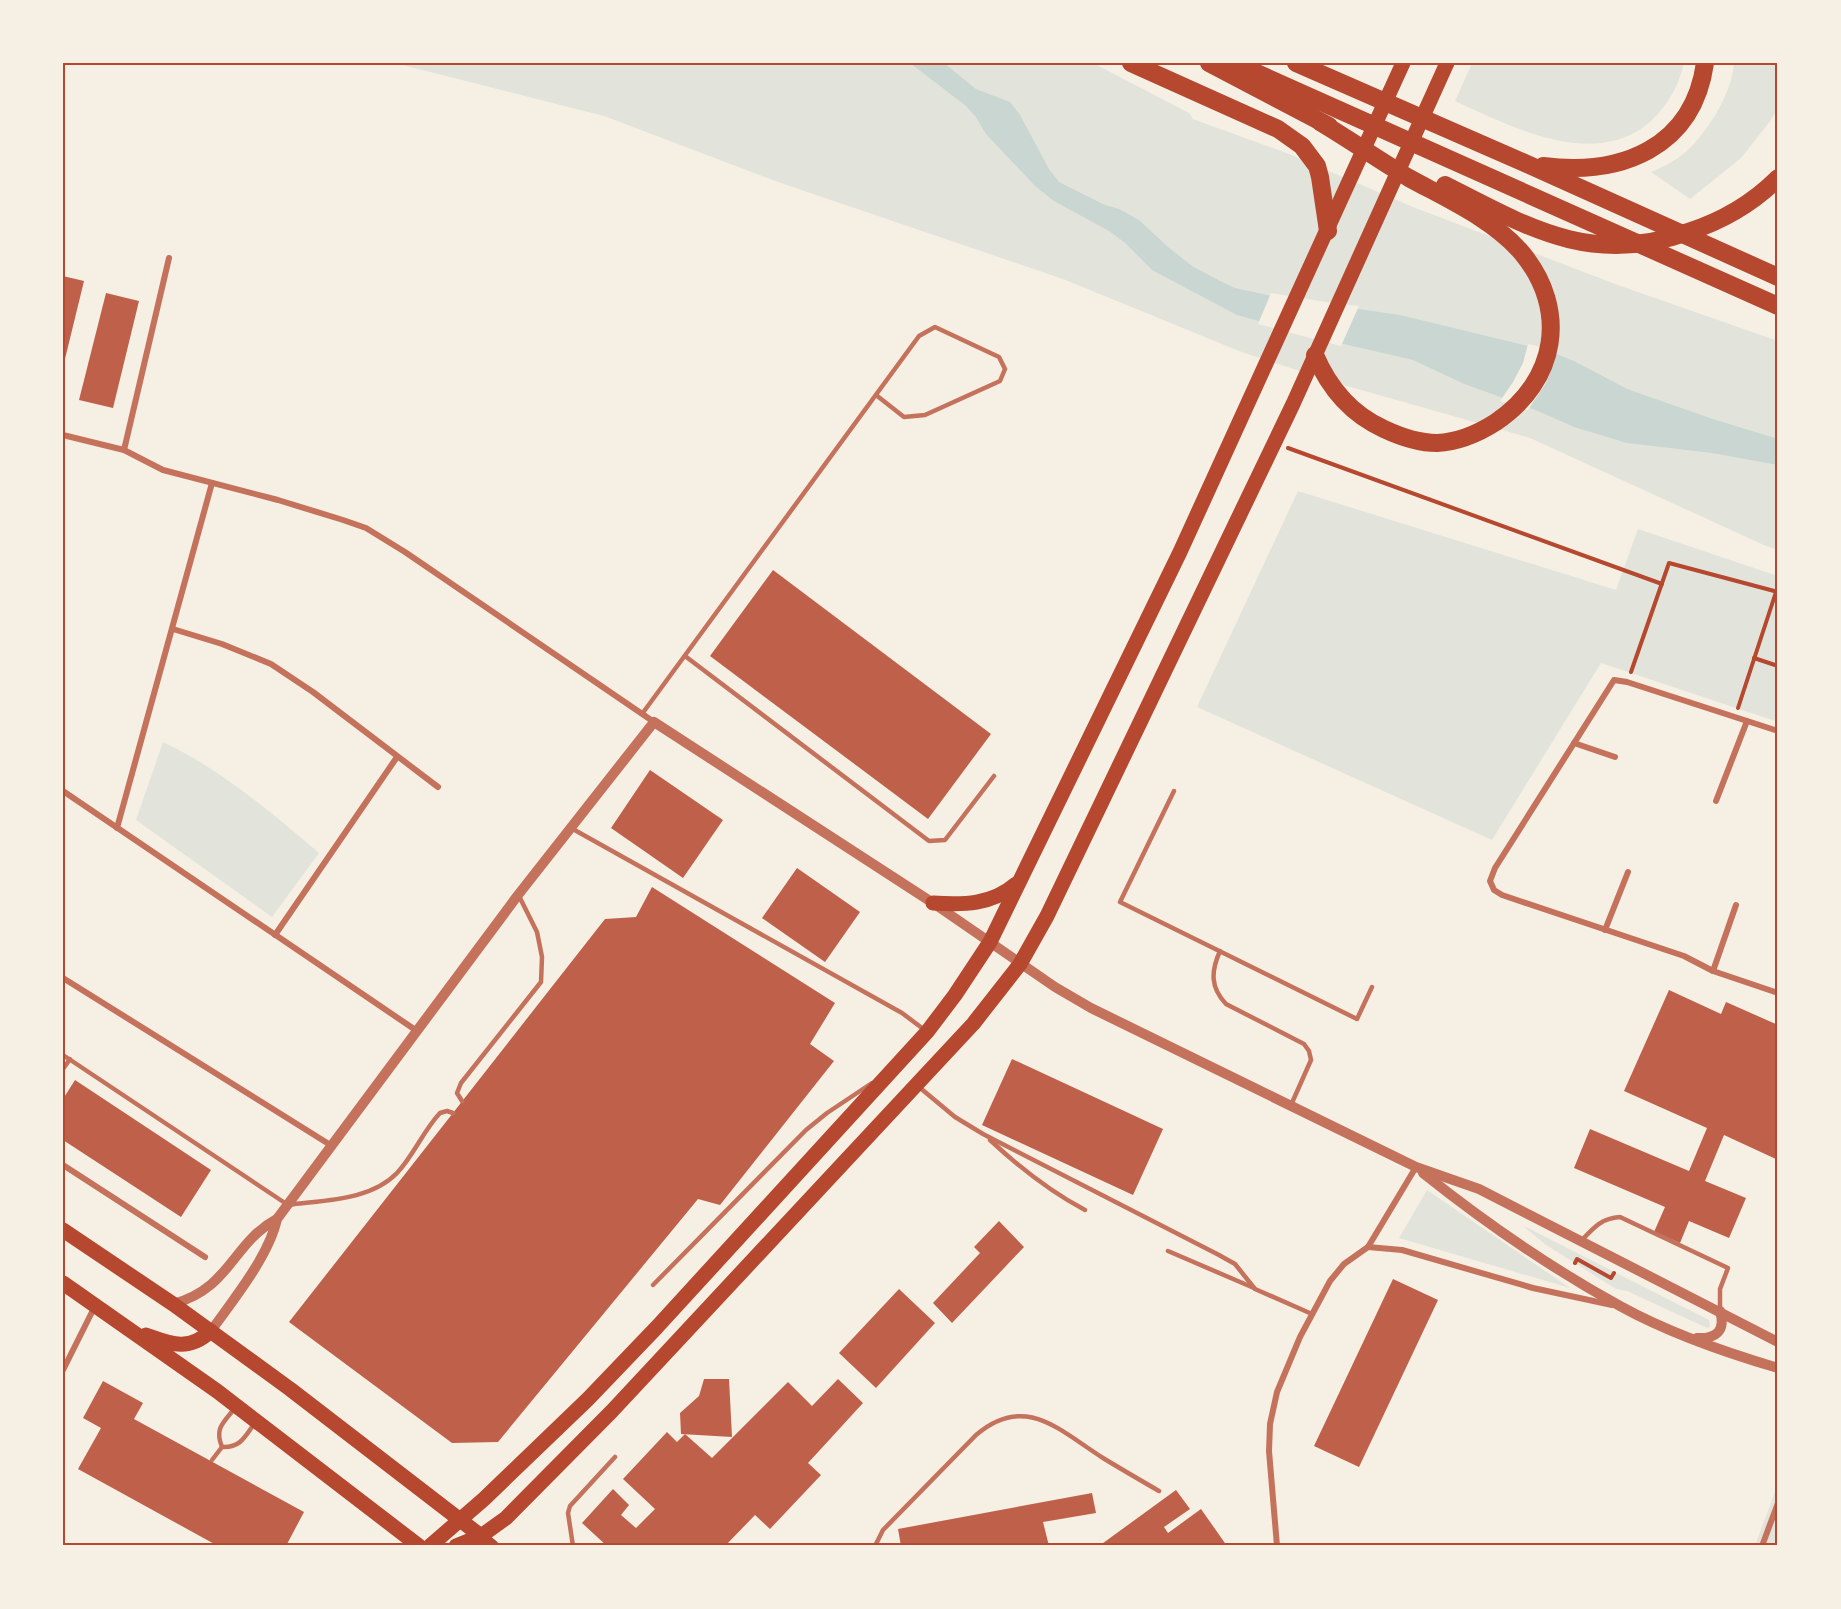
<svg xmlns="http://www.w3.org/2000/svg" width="1841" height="1609" font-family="Karla,sans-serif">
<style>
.green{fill:#e2e4dc}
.water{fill:#c9d6d2}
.pier{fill:#f6efe4}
.building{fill:#bf614a}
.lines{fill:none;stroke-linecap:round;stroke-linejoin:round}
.path{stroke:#b5482f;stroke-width:4}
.service{stroke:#c5725c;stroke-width:4.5}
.minor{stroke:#c5725c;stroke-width:6}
.tertiary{stroke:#c5725c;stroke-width:10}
.secondary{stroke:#b5482f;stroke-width:12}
.primary{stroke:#b5482f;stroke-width:15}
.motorway{stroke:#b5482f;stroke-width:18}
.neatline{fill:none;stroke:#b5482f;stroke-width:2}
</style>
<rect width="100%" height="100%" fill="#f6efe4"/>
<!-- green -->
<g class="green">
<path d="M395,63h698l96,50 4,6 96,35 124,53 205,78 160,56v209l-12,-4 -236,-108 -197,-56 -94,-31 -176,-72 -285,-97 -174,-66z"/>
<path d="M1472,63h212c-5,22 -15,40 -31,56 -55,53 -141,8 -198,-18z"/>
<path d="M1734,63h44v45l-7,12 -30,38 -51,41 -39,-27c15,-6 29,-14 40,-25 20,-21 41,-55 43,-84z"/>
<path d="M1298,491l318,99 22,-61 140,47v146l-177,-59 -109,177 -295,-133z"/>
<path d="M163,742c57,27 108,70 156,111l-47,64 -136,-97z"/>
<path d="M1427,1190l143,98 -171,-50z"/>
<path d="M1522,1225l187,95 1,7 -3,1 -80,-37 -11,-2 -70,-44z"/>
<path d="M1778,1484v62h-23z"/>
</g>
<!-- water -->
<path class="water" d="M910,63h34l32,26 34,13 10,13 29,54 10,13 46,23 14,4 20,11 29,27 24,19 28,15 15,7 41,9 124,18 149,36 25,10 53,28 86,30 65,20v26l-66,-12 -85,-10 -53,-16 -36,-16 -76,-28 -49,-23 -78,-18 -98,-27 -85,-45 -28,-28 -15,-11 -55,-30 -19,-15 -49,-52 -11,-18 -9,-10z"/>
<!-- pier -->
<g class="pier">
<path d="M1271,293l55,9 33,4 -18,40 -83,-22z"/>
<path d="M1528,344l28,6 -2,13 -8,20 -18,27 -28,-9 13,-19 10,-19z"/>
</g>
<!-- building -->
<g class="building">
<path d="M63,276l21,5 -20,82h-1z"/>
<path d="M106,293l33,8 -26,107 -34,-8z"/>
<path d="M773,570l218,164 -63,85 -218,-163z"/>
<path d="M650,770l73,50 -40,58 -72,-50z"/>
<path d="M797,868l63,44 -35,50 -63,-44z"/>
<path d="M652,887l183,116 -25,41 24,17 -114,144 -22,-6 -200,243 -46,1 -163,-121 316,-403 31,-2z"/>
<path d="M1669,990l52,24 5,-12 52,23v135l-54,-25 -19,46 41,17 -17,40 -40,-17 -9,22 -26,-11 11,-25 -91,-39 16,-39 99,42 18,-43 -83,-37z"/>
<path d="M1012,1059l151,70 -30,66 -151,-70z"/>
<path d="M75,1080l136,90 -30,47 -118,-77v-41z"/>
<path d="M999,1221l25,26 -72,76 -19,-20 47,-50 -6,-6z"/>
<path d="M1393,1279l45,21 -79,167 -45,-21z"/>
<path d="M899,1289l36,34 -59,65 -37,-35z"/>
<path d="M704,1379h25l3,58 -51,-3 -1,-21 19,-17z"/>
<path d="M838,1379l25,24 -55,60 13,12 -51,54 -15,-14 -30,31h-118l-25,-23 31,-34 16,16 -8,10 15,13 19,-19 -32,-30 44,-47 10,10 8,-8 27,24 76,-76 24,24z"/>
<path d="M103,1381l40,22 -9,16 170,93 -18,34h-68l-140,-77 23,-41 -18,-10z"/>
<path d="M1176,1490l14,19 -26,18 4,6 33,-24 26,37h-128z"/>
<path d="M1092,1493l4,20 -53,9 6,24h-148l-3,-17z"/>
</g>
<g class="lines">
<!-- path -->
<g class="path">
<path d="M1288,448l374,136"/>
<path d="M1754,658l24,8"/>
<path d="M1631,672l38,-109 109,29"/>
<path d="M1738,708l38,-116"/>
<path d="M1575,1263l2,-4 34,19 3,-5"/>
</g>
<!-- service -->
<g class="service">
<path d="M685,656l244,185 16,-1 49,-64"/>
<path d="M642,714l277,-378 16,-9 64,30 6,12 -5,12 -75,34 -21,2 -28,-22"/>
<path d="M1174,791l-54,111 237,117 15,-32"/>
<path d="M571,828l331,185 24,18"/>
<path d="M1220,951c-9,20 -10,36 6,53l78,40 5,7 2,9 -20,45"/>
<path d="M63,1055l225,150c35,-5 82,-4 109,-32 17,-18 26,-42 43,-60l7,-2 6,2"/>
<path d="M63,1069l7,-10"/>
<path d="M919,1087l36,30 28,17 236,121 16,9 20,25 57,25"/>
<path d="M462,1101l-5,-8 4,-10 80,-101 1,-25 -5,-25 -18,-36"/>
<path d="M990,1140c29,27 59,51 95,70"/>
<path d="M1582,1240c12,-13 20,-22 38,-23l108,51 -8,21v22"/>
<path d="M1168,1251l86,37"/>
<path d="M653,1285l153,-155 21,-17 45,-30"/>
<path d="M222,1447c-8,-19 2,-25 13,-39"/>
<path d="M222,1447c18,1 23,-10 32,-23"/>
<path d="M212,1460l10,-13"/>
<path d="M573,1546l-5,-33 2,-7 45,-49"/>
<path d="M875,1546l8,-16 93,-95c49,-42 83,-5 127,23 18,11 37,22 56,33"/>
</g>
<!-- minor -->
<g class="minor">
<path d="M63,435l61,15 39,20 115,30 65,20 23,8 39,24 249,170"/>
<path d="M124,450l45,-192"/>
<path d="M173,629l49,15 49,20 42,28 125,95"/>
<path d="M1778,731l-151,-49 -13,-2 -119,188 -5,13 4,9 8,5 182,61 29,15 65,22"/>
<path d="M1574,743l41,14"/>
<path d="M63,791l354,240"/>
<path d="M1716,801l31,-80"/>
<path d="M117,828l95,-345"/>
<path d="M1605,930l23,-58"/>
<path d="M275,935l122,-178"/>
<path d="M1713,971l23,-66"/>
<path d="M63,978l269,168"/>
<path d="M63,1165l142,92"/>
<path d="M1368,1247l34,3 131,38 79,17"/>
<path d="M63,1370l32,-64"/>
<path d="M1277,1546l-8,-95 1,-27 7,-32 23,-55 30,-56 14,-17 24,-17 48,-80"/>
<path d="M1762,1546l16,-43"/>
</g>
<!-- tertiary -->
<g class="tertiary">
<path d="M1423,1173c60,48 130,96 197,133 47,26 107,47 158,62"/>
<path d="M173,1304c58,-16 59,-61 104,-85"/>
<path d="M211,1331c22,-31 58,-75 66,-112l241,-324 136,-173 279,181 122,84 36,21 325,159 63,22 299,153"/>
<path d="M1697,1338c19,1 29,-7 23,-27"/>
</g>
<!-- secondary -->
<path class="secondary" d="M481,1536l12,10"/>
<!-- primary -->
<g class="primary">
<path d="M933,903c30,2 59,2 83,-19"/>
<path d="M63,1230l110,74 117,85 191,147"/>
<path d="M63,1283l154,108 202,155"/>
<path d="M146,1335c25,9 42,17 65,-4"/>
<path d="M430,1546l54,-47 104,-100 69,-72 270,-295 28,-37 35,-53 190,-390 223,-489"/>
<path d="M456,1546l25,-10 25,-18 106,-107 361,-387 47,-60 27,-48 246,-512 154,-341"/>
</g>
<!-- motorway -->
<g class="motorway">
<path d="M1131,63l147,66 24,17 15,20 3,11 8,54"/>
<path d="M1209,63l120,63"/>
<path d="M1234,63l544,243"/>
<path d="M1296,63l231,101 251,113"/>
<path d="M1543,166c78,10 150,-18 162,-103"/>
<path d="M1445,185c84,43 147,81 243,47 34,-11 65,-29 90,-54"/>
<path d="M1315,355c14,33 36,59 69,74 17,8 34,14 53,14 20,-1 42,-10 59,-21 61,-41 73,-112 26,-169 -29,-34 -75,-54 -113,-75 -30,-18 -59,-38 -89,-56"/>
</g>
</g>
<!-- border -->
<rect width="1841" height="1609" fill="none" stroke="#f6efe4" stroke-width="129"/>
<rect x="64" y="64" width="1712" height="1480" class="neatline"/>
</svg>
